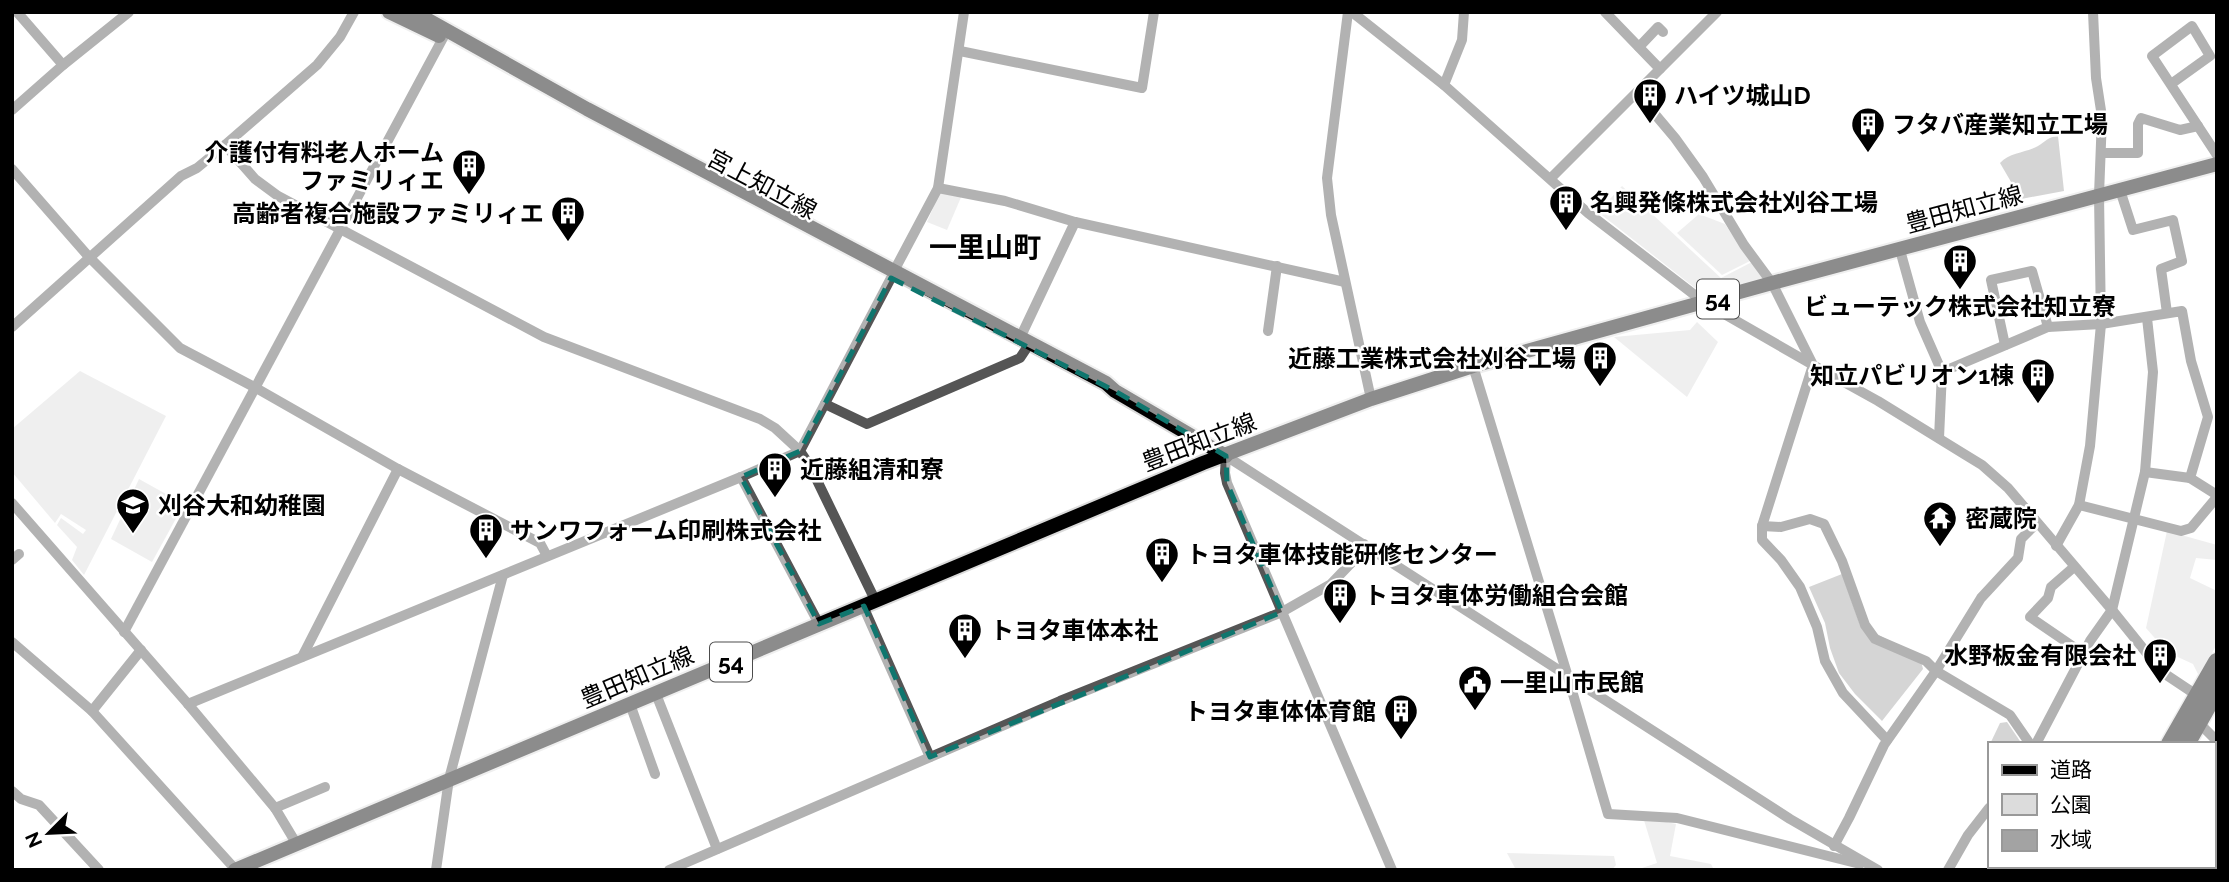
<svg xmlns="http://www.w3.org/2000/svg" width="2229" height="882" font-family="Raleway,'Noto Sans JP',sans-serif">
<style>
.green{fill:#dcdcdc}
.water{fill:#a3a3a3}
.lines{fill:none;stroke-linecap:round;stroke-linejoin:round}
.major-casing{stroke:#dbdbdb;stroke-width:18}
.highway-casing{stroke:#dbdbdb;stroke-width:21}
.minor{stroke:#555;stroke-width:10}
.major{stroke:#000;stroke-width:14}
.highway{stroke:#000;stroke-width:18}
.marked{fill:none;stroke:#0f766e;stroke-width:5;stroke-dasharray:14 9;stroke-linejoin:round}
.labels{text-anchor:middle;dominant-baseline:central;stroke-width:5;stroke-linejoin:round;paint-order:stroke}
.shield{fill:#fff;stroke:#4c4c4c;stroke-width:2}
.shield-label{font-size:23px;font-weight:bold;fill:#000}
.poi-label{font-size:24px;font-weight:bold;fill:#000;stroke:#fff;text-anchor:start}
.street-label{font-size:24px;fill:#000;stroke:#fff}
.quarter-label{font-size:28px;font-weight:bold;fill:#000;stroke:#fff}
</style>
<rect width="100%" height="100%" fill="#fff"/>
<!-- green -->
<g class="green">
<path d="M1622,186l99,92 31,-16 11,16 -59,17 -106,-83z"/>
<path d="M941,190l21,5 -15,35 -20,-8z"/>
<path d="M1699,214l26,10 25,37 -28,14 -45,-42z"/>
<path d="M1697,322l21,20 -31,55 -73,-60 76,-7z"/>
<path d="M80,371l86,45 -82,159 -12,-15 5,-13 -20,-22 4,-7 22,16 3,-4 -25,-16 -6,9 -43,-51v-43z"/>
<path d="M139,479l45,25 -32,58 -41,-23z"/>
<path d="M2167,531l50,14v15l-21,-2 -6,20 27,13v53l-18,32 -6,-12 -26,-12 -21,-24z"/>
<path d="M1643,817l33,7 -6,32 41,8 3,6h-78l21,-7z"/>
<path d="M1507,853l107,3 2,9 -4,5h-96z"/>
</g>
<!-- water -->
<g class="water">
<path d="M2058,136l6,55 -43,8 -21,-36c10,-11 25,-10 38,-17 8,-5 10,-9 20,-10z"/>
<path d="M1842,574l18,51 60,32 3,12 -41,52 -27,-27 -16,-21 -9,-25 -5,-25 -16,-36z"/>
<path d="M2007,722l15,22h-32l10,-21z"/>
</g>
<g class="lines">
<!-- major casing -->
<g class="major-casing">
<g id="major">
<path d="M389,12l50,24"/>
<path d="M414,12l173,97 519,274 9,8 111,65"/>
<path d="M235,870l968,-407 168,-64 102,-33 299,-83 445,-119"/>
</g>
</g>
<!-- highway casing -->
<g class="highway-casing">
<g id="highway">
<path d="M2170,744l47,-82"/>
<path d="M2186,744l31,-55"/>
<path d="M2097,870l2,-4"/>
<path d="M2115,870l2,-4"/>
</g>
</g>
<!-- minor -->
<g class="minor">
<path d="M17,12l46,53"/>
<path d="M1348,12l-21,166 4,37 40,184"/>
<path d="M1352,12l92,73 144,128 117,90 108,62 -51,161v14l19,20 19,27 17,40 8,34 18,32 44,47"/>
<path d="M1605,12l55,57"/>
<path d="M1639,47l19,-20 5,5"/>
<path d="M960,51l182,37 12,-76"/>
<path d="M2171,84l39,-28 -18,-30 -40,30 65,99"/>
<path d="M1444,85l18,-45 2,-28"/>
<path d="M1637,93l38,45 28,39 41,68 28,38 41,82 65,36 86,53 18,11 26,23 104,122 50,62 36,24"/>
<path d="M12,110l51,-45 66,-53"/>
<path d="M2101,153h37v-29l3,-6 39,12 18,-4"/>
<path d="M12,169l77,88 91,91 76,40 142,81 142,74 7,13"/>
<path d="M1551,178l166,-166"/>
<path d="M938,188l67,13 70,21 270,60"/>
<path d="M2120,190l13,40 40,-10 9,41 -21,8 6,44"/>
<path d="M1900,250l20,72 22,50 -3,66"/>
<path d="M894,271l44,-83 26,-176"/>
<path d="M12,327l169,-151 16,-8 28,-23 92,-80 23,-28 14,-25"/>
<path d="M1268,331l9,-65"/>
<path d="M1020,338l55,-116"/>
<path d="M2005,345l-14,-65 41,-9 16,56"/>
<path d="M1473,366l95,311 40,137 69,4 183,46"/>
<path d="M1942,372l106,-45 53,-3 81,-13 9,50 17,56 -18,61 27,17"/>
<path d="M825,404l42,20 153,-66 6,-9"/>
<path d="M2145,472l45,6"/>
<path d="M741,477l78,147"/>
<path d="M12,503l176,201 87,104 21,35"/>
<path d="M2079,505l102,26 10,-3 26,-31"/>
<path d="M1762,526l19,1 29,-8 14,5 18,37 23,64 10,14 51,22 10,10 45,-73 37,-40 3,-19 16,-16"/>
<path d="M2056,546l23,-41 11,-59 11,-122 -2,-129 3,-78 -6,-39 -3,-66"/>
<path d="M12,560l7,-6"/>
<path d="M2074,567l-23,20 -3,11 -18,19 54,37"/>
<path d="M876,602l-66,-136 -10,-15 91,-173"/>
<path d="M863,606l67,151"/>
<path d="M124,632l319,-594"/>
<path d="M12,642l80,69 144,159"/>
<path d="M302,657l96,-188"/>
<path d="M656,694l61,155"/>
<path d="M188,704l553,-227 59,-26 -25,-23 -15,-9 -216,-82 -266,-141 -23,-17 -30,-34"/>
<path d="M630,704l25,70"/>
<path d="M92,711l49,-61"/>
<path d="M2198,722l19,19"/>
<path d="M2036,744l54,-103 22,-31 33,-138 8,-100 -6,-54"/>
<path d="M12,791l9,8 18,6 60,65"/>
<path d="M275,808l50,-21"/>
<path d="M1834,846l15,-28 35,-73 52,-74 74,44 20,29"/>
<path d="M2053,866l1,4"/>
<path d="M436,870l13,-91 54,-204"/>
<path d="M669,870l391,-169 222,-89 49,-28 23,-24 10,-16"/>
<path d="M1392,870l-165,-387 -2,-10 1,-17 564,363 88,51"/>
<path d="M1948,870l20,-35 21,-27"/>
</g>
<!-- major -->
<use href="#major" class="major"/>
<!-- highway -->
<use href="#highway" class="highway"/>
</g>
<!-- marked area -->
<path d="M0 0H2229V882H0ZM891,278l224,113 111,65 1,27 55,129 -352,145 -66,-151 -45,18 -78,-147 59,-26z" fill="#fff" fill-opacity=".55" fill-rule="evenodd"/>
<path class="marked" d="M891,278l224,113 111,65 1,27 55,129 -352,145 -66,-151 -45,18 -78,-147 59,-26z"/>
<!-- icons -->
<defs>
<g id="building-pin" transform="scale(1.75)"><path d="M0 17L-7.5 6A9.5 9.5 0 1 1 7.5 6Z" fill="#000" stroke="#fff"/><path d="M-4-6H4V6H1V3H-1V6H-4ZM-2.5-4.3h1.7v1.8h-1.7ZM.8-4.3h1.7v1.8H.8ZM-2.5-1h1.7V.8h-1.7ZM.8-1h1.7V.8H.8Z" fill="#fff"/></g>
<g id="school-pin" transform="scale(1.75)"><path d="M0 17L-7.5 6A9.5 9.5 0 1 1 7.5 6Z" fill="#000" stroke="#fff"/><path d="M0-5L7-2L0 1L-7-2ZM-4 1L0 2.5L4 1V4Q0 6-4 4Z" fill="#fff"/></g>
<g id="temple-pin" transform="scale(1.75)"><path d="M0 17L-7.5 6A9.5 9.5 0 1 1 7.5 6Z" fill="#000" stroke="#fff"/><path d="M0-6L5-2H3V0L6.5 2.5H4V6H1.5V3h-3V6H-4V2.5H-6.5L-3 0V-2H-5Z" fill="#fff"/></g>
<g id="civic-pin" transform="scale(1.75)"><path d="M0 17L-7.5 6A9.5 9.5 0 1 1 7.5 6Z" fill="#000" stroke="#fff"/><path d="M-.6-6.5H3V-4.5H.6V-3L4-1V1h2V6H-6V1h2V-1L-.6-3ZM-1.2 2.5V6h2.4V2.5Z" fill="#fff"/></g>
</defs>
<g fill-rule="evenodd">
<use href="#building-pin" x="1650" y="95"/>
<use href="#building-pin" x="1868" y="124"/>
<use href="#building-pin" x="469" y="166"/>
<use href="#building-pin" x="1566" y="202"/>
<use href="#building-pin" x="568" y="213"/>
<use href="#building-pin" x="1960" y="261"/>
<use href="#building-pin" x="1600" y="358"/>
<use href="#building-pin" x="2038" y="375"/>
<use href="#building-pin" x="775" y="469"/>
<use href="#school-pin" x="133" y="505"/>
<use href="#temple-pin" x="1940" y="518"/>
<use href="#building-pin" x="486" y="530"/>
<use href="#building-pin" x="1162" y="554"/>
<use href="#building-pin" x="1340" y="595"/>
<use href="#building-pin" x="965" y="630"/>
<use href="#building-pin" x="2160" y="655"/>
<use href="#civic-pin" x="1475" y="682"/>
<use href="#building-pin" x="1401" y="711"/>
</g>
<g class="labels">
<!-- shield labels -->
<g class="shield">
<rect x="1697" y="279.5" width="42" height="39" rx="5"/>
<rect x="710" y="642.5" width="42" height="39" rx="5"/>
</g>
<g class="shield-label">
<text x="1718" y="299">54</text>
<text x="731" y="662">54</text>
</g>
<!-- poi labels -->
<g class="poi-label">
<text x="1674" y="95">ハイツ城山D</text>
<text x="1892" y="124">フタバ産業知立工場</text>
<text x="444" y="152" text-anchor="end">介護付有料老人ホーム<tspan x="444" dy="28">ファミリィエ</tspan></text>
<text x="1590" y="202">名興発條株式会社刈谷工場</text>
<text x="544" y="213" text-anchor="end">高齢者複合施設ファミリィエ</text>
<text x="1960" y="306" text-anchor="middle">ビューテック株式会社知立寮</text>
<text x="1576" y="358" text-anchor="end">近藤工業株式会社刈谷工場</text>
<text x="2014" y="375" text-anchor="end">知立パビリオン1棟</text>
<text x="800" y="469">近藤組清和寮</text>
<text x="158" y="505">刈谷大和幼稚園</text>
<text x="1965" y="518">密蔵院</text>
<text x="510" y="530">サンワフォーム印刷株式会社</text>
<text x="1186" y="554">トヨタ車体技能研修センター</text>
<text x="1364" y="595">トヨタ車体労働組合会館</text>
<text x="990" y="630">トヨタ車体本社</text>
<text x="2136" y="655" text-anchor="end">水野板金有限会社</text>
<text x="1500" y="682">一里山市民館</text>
<text x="1376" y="711" text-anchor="end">トヨタ車体体育館</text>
</g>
<!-- street labels -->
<g class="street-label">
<text transform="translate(762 184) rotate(28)">宮上知立線</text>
<text transform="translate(1964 209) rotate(-15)">豊田知立線</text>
<text transform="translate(1199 442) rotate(-21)">豊田知立線</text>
<text transform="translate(637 677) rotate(-23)">豊田知立線</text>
</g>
<!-- quarter labels -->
<g class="quarter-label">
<text x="985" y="247">一里山町</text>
</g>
</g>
<!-- border -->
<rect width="2229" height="882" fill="none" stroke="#000000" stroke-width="28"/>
<!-- legend -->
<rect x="1988" y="742" width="228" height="126" fill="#ffffff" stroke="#999999" stroke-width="2"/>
<rect x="2002" y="765" width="35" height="10" fill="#000000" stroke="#999999" stroke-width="2"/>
<text x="2050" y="777" font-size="21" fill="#000000">道路</text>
<rect x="2002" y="794" width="35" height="21" fill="#dcdcdc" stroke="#999999" stroke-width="2"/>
<text x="2050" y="812" font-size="21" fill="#000000">公園</text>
<rect x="2002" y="830" width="35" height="21" fill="#a3a3a3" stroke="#999999" stroke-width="2"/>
<text x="2050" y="847" font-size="21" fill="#000000">水域</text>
<!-- north arrow -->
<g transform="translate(49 833) rotate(246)" stroke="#ffffff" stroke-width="5" paint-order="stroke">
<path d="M0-5L12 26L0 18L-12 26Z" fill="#000000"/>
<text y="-10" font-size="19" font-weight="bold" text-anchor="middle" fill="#000000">N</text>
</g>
</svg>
